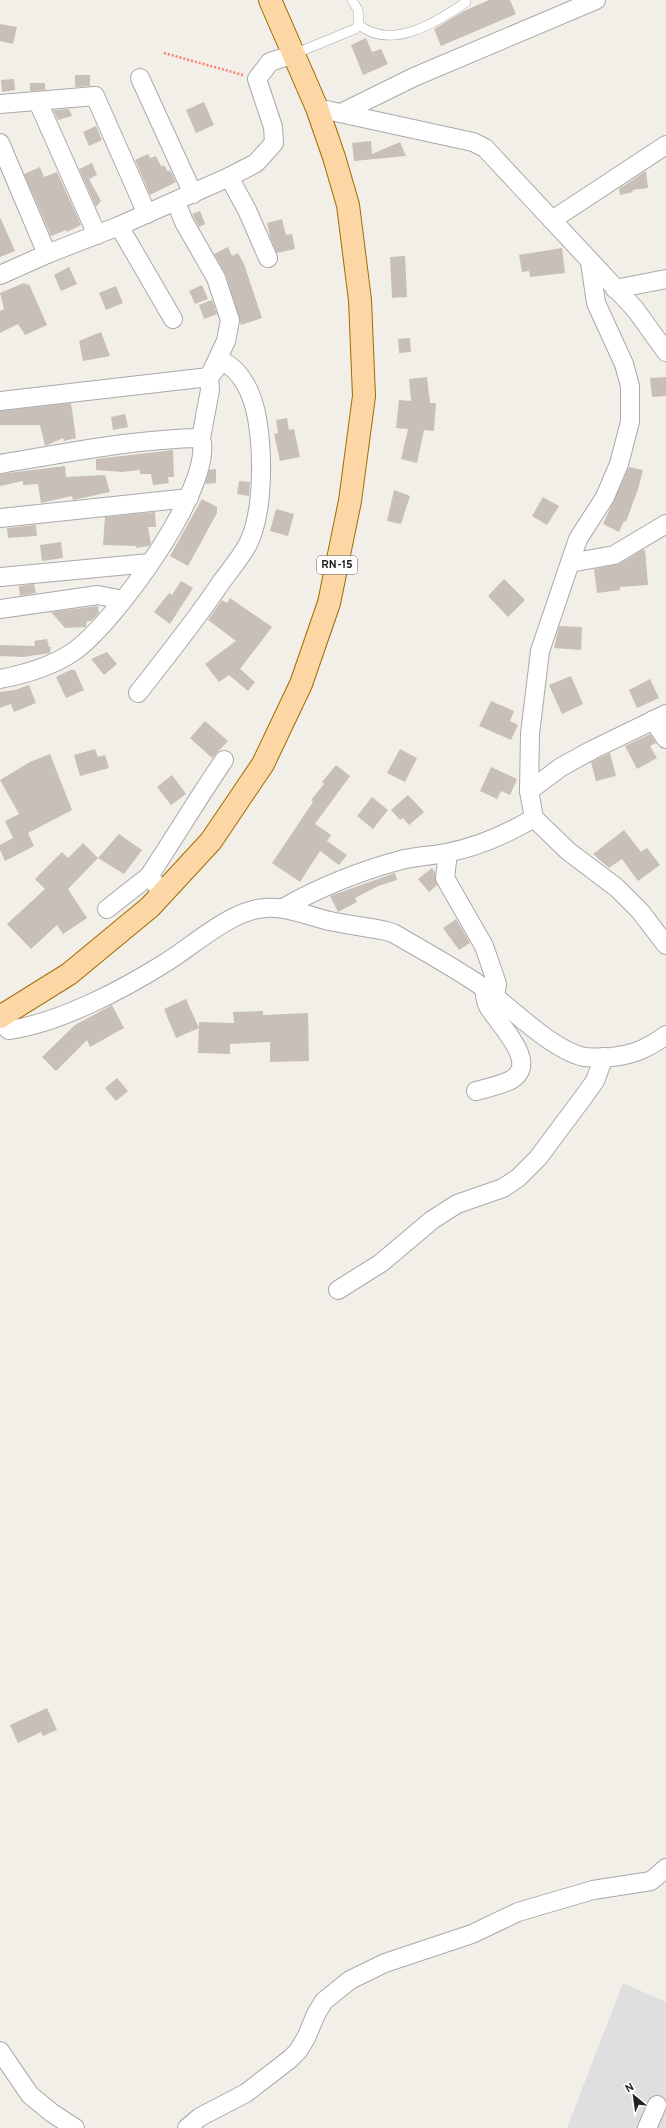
<svg xmlns="http://www.w3.org/2000/svg" width="666" height="2128" font-family="Overpass,sans-serif">
<style>
.residential{fill:#e0dfdf}
.building{fill:#c7bfb8}
.lines{fill:none;stroke-linecap:round;stroke-linejoin:round}
.service-casing{stroke:#a9a9a9;stroke-width:10}
.minor-casing{stroke:#a9a9a9;stroke-width:20}
.primary-casing{stroke:#a06b00;stroke-width:24}
.path{stroke:#fa8072;stroke-width:2.5;stroke-dasharray:2 2;stroke-linecap:butt}
.service{stroke:#fff;stroke-width:9}
.minor{stroke:#fff;stroke-width:18}
.primary{stroke:#fcd6a4;stroke-width:22}
.labels{text-anchor:middle;dominant-baseline:central;stroke-width:3;stroke-linejoin:round;paint-order:stroke}
.shield{fill:#fff;stroke:#646464;stroke-width:1}
.shield-label{font-size:11px;font-weight:bold;fill:#222}
</style>
<rect width="100%" height="100%" fill="#f2efe9"/>
<!-- residential -->
<path class="residential" d="M623,1983l43,19v126h-99z"/>
<!-- building -->
<g class="building">
<path d="M489,0h21l6,14 -75,32 -7,-17 30,-18z"/>
<path d="M0,24l17,3 -4,17 -13,-3z"/>
<path d="M366,38l6,14 9,-3 7,15 -25,11 -12,-30z"/>
<path d="M75,75h15v11l-15,1z"/>
<path d="M14,79l1,11 -13,2 -1,-12z"/>
<path d="M30,83h15v7l-15,1z"/>
<path d="M204,102l10,23 -18,8 -10,-23z"/>
<path d="M69,109l3,7 -14,4 -5,-10z"/>
<path d="M96,126l6,14 -13,6 -6,-14z"/>
<path d="M371,141l1,13 28,-12 6,14 -52,5 -2,-18z"/>
<path d="M148,154l2,4 6,-2 5,10h4l3,6 2,-2 6,12 -26,13 -15,-35z"/>
<path d="M92,163l5,12 -8,4 12,22 -5,6 -17,-38z"/>
<path d="M40,167l4,10 13,-5 24,53 -14,7 -1,-2 -15,6 -27,-62z"/>
<path d="M646,171l2,17 -16,2 1,2 -13,3 -1,-6z"/>
<path d="M200,211l5,13 -6,3 -7,-13z"/>
<path d="M0,217l15,34 -15,6z"/>
<path d="M282,219l4,16 6,-1 3,15 -18,4 -7,-16 -3,-14z"/>
<path d="M228,247l4,9 6,-3 6,11 18,54 -21,7 -15,-50 -12,-21z"/>
<path d="M562,248l3,25 -35,4 -1,-6 -7,1 -3,-17z"/>
<path d="M405,256l2,41 -15,1 -2,-41z"/>
<path d="M69,267l8,17 -16,7 -7,-16z"/>
<path d="M24,283l3,2 2,-1 18,41 -22,10 -7,-11 -18,9v-22l4,-2 -4,-16z"/>
<path d="M202,285l6,14 -13,5 -6,-13z"/>
<path d="M116,286l7,17 -17,7 -7,-17z"/>
<path d="M212,300l5,14 -13,5 -5,-14z"/>
<path d="M101,332l9,24 -27,5 -4,-20z"/>
<path d="M410,338l1,14 -12,1 -1,-14z"/>
<path d="M427,377l3,26h6l-2,28 -10,-1 -7,33 -16,-4 7,-30 -12,-1 3,-28 12,1 -2,-22z"/>
<path d="M666,377v19l-14,1 -2,-19z"/>
<path d="M71,403l5,35 -12,3 -1,-3 -18,8 -5,-21h-40v-14z"/>
<path d="M125,414l3,13 -15,3 -2,-13z"/>
<path d="M287,418l2,12 5,-1 6,28 -20,4 -6,-27 4,-1 -2,-13z"/>
<path d="M173,450l1,27h-6l1,6 -16,2 -2,-11h-11v-4l-18,2 -26,-2v-11z"/>
<path d="M65,466l1,11 39,-2 5,17 -37,8 -1,-4 -31,7 -3,-19 -15,1v-4l-23,5v-12z"/>
<path d="M629,467l14,3 -5,19 -12,33 -2,-1 -5,11 -16,-8z"/>
<path d="M216,469v14l-11,1 4,-14z"/>
<path d="M239,481l11,1 -1,14 -12,-2z"/>
<path d="M394,490l16,6 -9,28 -14,-3z"/>
<path d="M543,497l16,9 -12,19 -15,-9z"/>
<path d="M202,499l15,8v6l-29,53 -18,-10z"/>
<path d="M276,509l18,5 -6,22 -18,-5z"/>
<path d="M155,512l1,15h-8l3,16 -2,3 -13,2v-2l-33,-1 2,-28z"/>
<path d="M36,525l1,11 -29,2 -1,-10z"/>
<path d="M61,542l2,16 -21,3 -2,-16z"/>
<path d="M642,550h3l3,35 -28,2v3l-23,3 -3,-24 25,-5z"/>
<path d="M504,579l21,21 -17,17 -20,-21z"/>
<path d="M181,581l12,7 -23,36 -16,-12 15,-19 3,2z"/>
<path d="M34,584l2,9 -16,3 -1,-10z"/>
<path d="M230,598l42,29 -32,42 15,13 -7,9 -19,-16 -10,7 -14,-18 31,-23 -28,-21 14,-20 5,3z"/>
<path d="M98,606l1,7 -8,8h-4l-1,6 -21,1 -14,-16z"/>
<path d="M559,626l23,1 -1,23 -27,-2z"/>
<path d="M47,639l2,8h2l-1,6 -27,4 -23,-1v-11l35,1 -1,-5z"/>
<path d="M107,652l10,12 -13,11 -13,-16z"/>
<path d="M70,670h5l9,20 -18,8 -10,-21z"/>
<path d="M571,676l12,28 -21,10 -13,-29z"/>
<path d="M650,679l9,19 -22,10 -8,-18z"/>
<path d="M29,685l7,18 -22,9 -3,-8 -11,4v-16l15,-2z"/>
<path d="M491,701l23,10 -4,10 8,4 -7,15 -32,-14z"/>
<path d="M205,721l23,20 -16,17 -22,-20z"/>
<path d="M650,734l6,9 -6,3 7,12 -20,11 -12,-23z"/>
<path d="M95,749l3,8 7,-2 4,13 -29,8 -6,-21z"/>
<path d="M400,749l17,9 -12,24 -18,-9z"/>
<path d="M610,753l6,23 -20,5 -5,-19z"/>
<path d="M50,754l22,56 -44,23 6,13 -29,15 -5,-11v-5l13,-7 -8,-17 14,-7 -19,-34 30,-18z"/>
<path d="M336,765l14,11 -35,48 16,11 -4,6 20,14 -8,10 -19,-14 -20,31 -28,-19 41,-61 -2,-2 13,-16 -2,-2z"/>
<path d="M491,767l26,12 -7,16 -9,-4 -4,8 -17,-8z"/>
<path d="M172,775l14,19 -15,11 -14,-18z"/>
<path d="M408,795l16,17 -15,13 -6,-7 -3,2 -9,-10z"/>
<path d="M372,797l16,13 -15,19 -16,-13z"/>
<path d="M624,830l17,22 6,-4 13,17 -22,16 -16,-22 -13,9 -16,-14z"/>
<path d="M119,834l23,16 -18,24 -26,-16z"/>
<path d="M83,843l15,15 -30,31 19,29 -24,16 -6,-9 -26,24 -24,-25 38,-35 -10,-10 27,-27 6,6z"/>
<path d="M432,868l3,4 2,13 -8,7 -11,-13z"/>
<path d="M395,873l2,7 -19,6 -23,12 2,4 -19,10 -8,-16z"/>
<path d="M456,919l14,24 -11,7 -16,-22z"/>
<path d="M186,999l13,29 -23,10 -12,-29z"/>
<path d="M112,1005l12,23 -34,19 -3,-7 -31,31 -14,-14 33,-32z"/>
<path d="M263,1011v4l45,-2 1,48 -39,1v-20l-40,2v10l-32,-1 1,-31 35,1 -1,-11z"/>
<path d="M117,1078l11,13 -12,10 -11,-13z"/>
<path d="M47,1708l10,22 -14,6 -2,-4 -23,11 -8,-18z"/>
</g>
<g class="lines">
<!-- service casing -->
<g class="service-casing">
<g id="service">
<path d="M359,25c33,26 78,-3 107,-23"/>
<path d="M294,54l61,-25 4,-4 -1,-15 -6,-10"/>
</g>
</g>
<!-- minor casing -->
<g class="minor-casing">
<g id="minor">
<path d="M140,78l53,116"/>
<path d="M38,102l59,133"/>
<path d="M0,104l95,-8 52,118"/>
<path d="M317,108l156,34 12,6 150,161 31,43"/>
<path d="M341,113l73,-36 182,-77"/>
<path d="M0,143l47,111"/>
<path d="M229,177l18,33 21,48"/>
<path d="M552,220l114,-75"/>
<path d="M119,226l54,93"/>
<path d="M590,262l6,41 28,61 6,22v36l-11,42 -14,33 -27,42 -38,112 -10,83 -1,57 5,27 34,33 49,37 23,23 26,34"/>
<path d="M0,275l47,-21 72,-28 110,-49 27,-14 18,-20 -1,-16 -16,-48 13,-17 24,-8"/>
<path d="M615,289l51,-10"/>
<path d="M0,401l209,-24 13,-16c21,10 31,35 35,57 6,34 7,94 -9,126 -7,13 -17,25 -26,37 -26,39 -55,75 -84,112"/>
<path d="M0,464c67,-11 133,-25 201,-26l9,-48 -1,-13 17,-36 4,-21 -14,-42 -32,-56 -8,-20"/>
<path d="M0,518l189,-20"/>
<path d="M570,563l44,-8 52,-31"/>
<path d="M0,577l150,-14"/>
<path d="M0,609l98,-14 25,5"/>
<path d="M0,679c26,-5 51,-12 73,-27 40,-27 142,-166 128,-214"/>
<path d="M653,720l13,19"/>
<path d="M529,791l32,-24 31,-17 74,-36"/>
<path d="M448,853l-3,25 39,68 13,38 -2,13"/>
<path d="M163,893l-14,-17c26,-39 49,-78 75,-116"/>
<path d="M283,908c37,-21 77,-37 118,-48 15,-4 30,-4 45,-7 32,-6 61,-19 88,-35"/>
<path d="M107,909l42,-33"/>
<path d="M0,1022l9,8c50,-7 113,-40 156,-67 28,-17 66,-53 100,-55 22,-2 43,8 65,13 18,4 38,6 56,10l7,2c29,17 64,36 91,55 27,20 68,62 100,69 8,1 19,0 27,0 22,-2 38,-9 55,-22"/>
<path d="M476,1091c12,-3 25,-6 35,-11 30,-17 -14,-57 -23,-74 -3,-6 -3,-11 -4,-18"/>
<path d="M338,1290l43,-27 51,-43 25,-16 46,-16 15,-10 20,-20 44,-59 13,-18 9,-24"/>
<path d="M0,2051l30,44 22,18 23,15"/>
<path d="M187,2128l13,-11 46,-24 44,-34 8,-8 8,-13 10,-24 8,-13 26,-21 35,-17 87,-29 46,-22 75,-22 58,-9 15,-13"/>
<path d="M647,2128l10,-23"/>
</g>
</g>
<!-- primary casing -->
<g class="primary-casing">
<path id="primary" d="M0,1017l69,-43 81,-67 61,-66 52,-77 38,-80 28,-81 21,-102 14,-105 -4,-96 -12,-95 -14,-48 -17,-49 -47,-108"/>
</g>
<!-- path -->
<path class="path" d="M164,53l79,22"/>
<!-- service -->
<use href="#service" class="service"/>
<!-- minor -->
<use href="#minor" class="minor"/>
<!-- primary -->
<use href="#primary" class="primary"/>
</g>
<g class="labels">
<!-- shield labels -->
<rect class="shield" x="317" y="556" width="40" height="18" rx="3"/>
<g class="shield-label">
<text x="337" y="565">RN-15</text>
</g>
</g>
<!-- north arrow -->
<g transform="translate(634 2096) rotate(331)" stroke="#ffffff" stroke-width="3" paint-order="stroke">
<path d="M0-3L7 15L0 10L-7 15Z" fill="#222222"/>
<text y="-6" font-size="11" font-weight="bold" text-anchor="middle" fill="#222222">N</text>
</g>
</svg>
